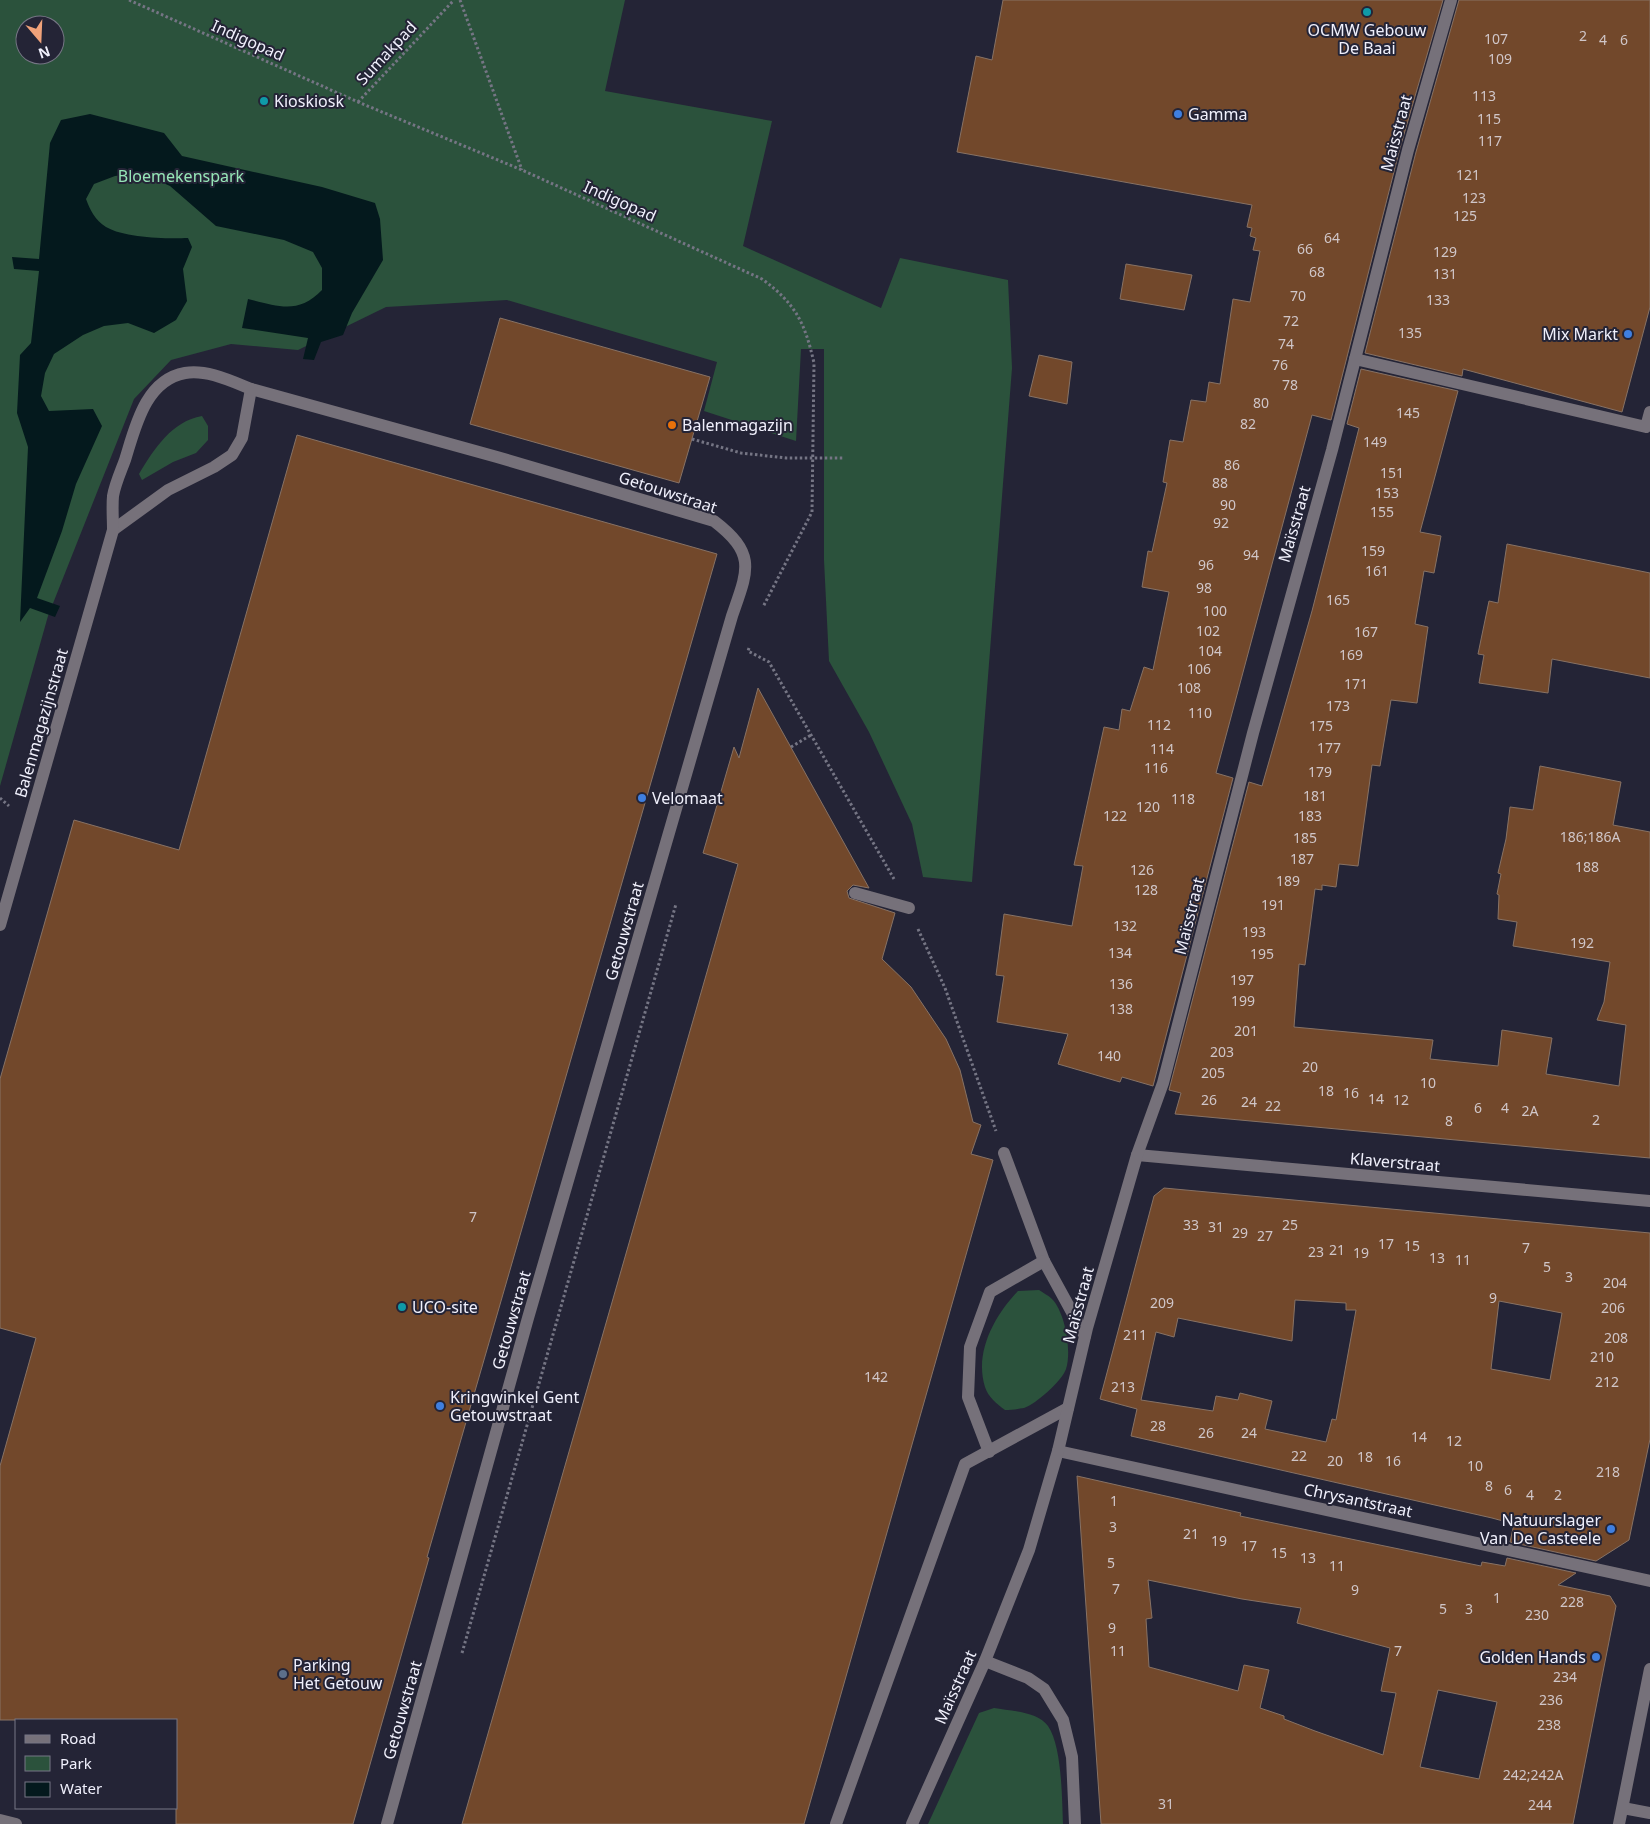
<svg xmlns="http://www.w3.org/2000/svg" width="1650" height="1824" font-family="'Noto Sans',sans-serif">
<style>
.green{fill:#2b523c;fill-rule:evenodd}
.water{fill:#04191d}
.building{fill:#72482b;stroke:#877265;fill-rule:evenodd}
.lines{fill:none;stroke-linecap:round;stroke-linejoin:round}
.path{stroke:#757584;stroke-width:3;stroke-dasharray:2.5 2.5;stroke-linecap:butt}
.minor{stroke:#76717a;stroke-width:12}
.culture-dot{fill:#0f9aa8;stroke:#242436;stroke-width:2}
.shop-dot{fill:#3f7fe0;stroke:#242436;stroke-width:2}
.food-dot{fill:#e8710a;stroke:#242436;stroke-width:2}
.service-dot{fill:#5c6f8a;stroke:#242436;stroke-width:2}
.labels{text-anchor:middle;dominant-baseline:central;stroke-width:4;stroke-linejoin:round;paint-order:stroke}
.number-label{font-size:14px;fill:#d0c6c8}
.poi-label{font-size:16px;fill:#f0f0fc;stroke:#242436;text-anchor:start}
.street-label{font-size:16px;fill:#f0f0fc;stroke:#242436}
.park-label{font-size:16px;fill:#96e6b7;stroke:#242436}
</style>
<rect width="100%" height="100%" fill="#242436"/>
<!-- green -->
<g class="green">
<path d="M0,0h625l-20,91 167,30 -29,125 138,62 19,-50 108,22 4,88 -40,514 -49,-5 -11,-53 -43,-92 -40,-71 -5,-101v-211h-23l-5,92 -92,-30 13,-49 -210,-62 -121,7 -88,43 -67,-6 -60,16 -37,39 -86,217 -48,170zM25,25h30v30h-30z"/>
<path d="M202,416l6,10v14l-12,13 -23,9 -31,18 -3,-6c15,-25 33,-53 63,-58z"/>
<path d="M1039,1290c4,3 9,5 13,9 13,13 20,52 14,70 -4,12 -30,35 -42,39 -6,1 -13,2 -19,2 -8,-6 -17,-13 -20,-23 -11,-35 10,-72 33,-96z"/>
<path d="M994,1708c16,3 44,3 54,18 14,20 14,73 15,98h-135l51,-111z"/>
</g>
<!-- water -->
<path class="water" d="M90,114l74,19 18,23 140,31 53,16 5,16 3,41 -31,53 -9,22 -22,7 -7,18 -11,-1 5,-21 -66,-10 6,-29c30,7 50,16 74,-9v-22l-9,-16 -29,-12 -68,-14 -46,-40 -29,-13 -26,3 -21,8 -8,15c4,11 9,21 20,28 19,11 60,12 82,11l4,9 -9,22 4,32 -11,19 -22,13 -26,-10 -24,3 -21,9 -29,19 -9,19 -4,23 8,15 44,-2 9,17 -26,58 -14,47 -25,67 23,8 -5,11 -25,-9 -10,14 8,-175 -11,-34 3,-58 11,-12 8,-72 -25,-2 -2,-12 27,2 11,-116 11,-23z"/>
<!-- building -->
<g class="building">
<path d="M1003,0h440l-43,148 -69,272 -19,-5 -96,358 17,5 -80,308 -31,-9 -2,5 -62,-18 10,-30 -71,-12 7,-46 -8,-1 8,-61 68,12 11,-60 -9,-1 30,-138 15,3 3,-21 8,2 14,-44 9,3 16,-78 -27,-5 6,-36 4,1 15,-69 -4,-1 7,-42 13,2 8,-42 15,2 3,-20 11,2 13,-85 17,3 10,-51 -7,-1 3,-12 -6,-2 2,-8 -5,-1 5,-22 -295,-53 19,-96 16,4z"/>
<path d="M1459,0h191v307l-28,105 -159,-43 -1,7 -97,-23 51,-201z"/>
<path d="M1126,264l66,11 -8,35 -64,-11z"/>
<path d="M500,318l210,59 -31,106 -209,-59z"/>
<path d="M1039,355l33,7 -5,42 -38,-8z"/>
<path d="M1361,369l97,22 -38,141 21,4 -7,37 -10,-2 -9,53 13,3 -11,76 -26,-3 -11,66 -8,-1 -14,101 -19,-2 -3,23 -14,-2v5l-7,-1 -10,76 -6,-1 -5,63 139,13 -3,19 68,7 4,-36 50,8 -6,36 73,12 7,-61 -29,-5 7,-18 6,-40 -97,-16 4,-24 -19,-3 1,-24 -2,-1 4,-20 -3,-1 8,-34 4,-32 23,3 7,-44 81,16 -8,43 37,7v326l-475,-44 6,-21 -12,-3 80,-308 13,4 50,-175 47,-183 -12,-4z"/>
<path d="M297,435l420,119 -290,1003 2,1 -76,266h-177v-104h-176v-254l36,-128 -36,-10v-249l74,-259 105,30z"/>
<path d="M1507,544l143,29v105l-98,-19 -4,34 -69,-10 5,-28 -6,-1 11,-53 9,2z"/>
<path d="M758,688l111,200 -16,-3 -6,6 2,7 46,15 -13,46 29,28 35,52 14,31 13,52 8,3 -10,29 22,6 -189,664h-342l276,-960 -35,-11 31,-106 5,11z"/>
<path d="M1164,1188l486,45v206l-21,101 -33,21 -86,-19 4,-18 -22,-6 -361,-82 6,-27 -37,-10 54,-203zM1295,1300l51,3v7h10l-20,110 -4,-1 -6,23 -61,-13 7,-28 -32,-8 -2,7 -22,-4 -3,15 -72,-11 15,-68 18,5 4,-19 114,23zM1499,1301l63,12 -12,67 -59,-11z"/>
<path d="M1077,1476l164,37 -1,3 241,50 1,-4 23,4 2,-8 69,15 -18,12 52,11 6,10 -43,218h-472zM1148,1580l94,19 59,9 -4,15 93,25 -9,43 15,2 -13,62 -68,-24 -31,-12v-3l-24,-8 9,-38 -25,-5 -6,26 -89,-24 -3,-48 6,-1zM1438,1690l59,12 -18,77 -59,-12z"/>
</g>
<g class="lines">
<!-- path -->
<g class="path">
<path d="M129,0l229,102 164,68 240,109c34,25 43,44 52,84l-2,149 -49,95"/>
<path d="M460,0l62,170"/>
<path d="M358,102l96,-102"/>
<path d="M692,439l49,14 45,5h57"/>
<path d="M749,648l-1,3 21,11 125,217"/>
<path d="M791,747l20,-12"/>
<path d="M0,798l9,8"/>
<path d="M918,929l27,59 51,143"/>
<path d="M462,1653l214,-749"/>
</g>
<!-- minor -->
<g class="minor">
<path d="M1355,359l291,68 4,-15"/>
<path d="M113,530l55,-40 46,-23 18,-12 10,-17 9,-49"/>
<path d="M855,893l54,15"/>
<path d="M0,925l113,-395c0,-11 -1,-23 0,-34 2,-12 8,-25 12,-36 10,-32 20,-80 60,-87 21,-4 46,8 66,16l246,68 217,64c43,33 34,49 18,95l-204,702 -141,506"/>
<path d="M1004,1153l40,108 41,75"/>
<path d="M1137,1155l513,46"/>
<path d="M1058,1451l592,130"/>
<path d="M989,1452l-21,-55 2,-50 20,-55 54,-31"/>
<path d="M985,1661l43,17 16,11 19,31 9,37 3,67"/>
<path d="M1623,1808l27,5"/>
<path d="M0,1820l16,4"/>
<path d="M836,1824l129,-360 103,-56"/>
<path d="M912,1824l73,-163 44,-111 29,-99 29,-123 50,-173 26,-72 90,-350 79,-283 76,-300 43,-150"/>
<path d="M1619,1824l31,-155"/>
</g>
</g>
<!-- markers -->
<g class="culture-dot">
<circle cx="1367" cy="12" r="5"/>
<circle cx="264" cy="101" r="5"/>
<circle cx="402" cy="1307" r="5"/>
</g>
<g class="shop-dot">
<circle cx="1178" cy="114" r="5"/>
<circle cx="1628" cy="334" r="5"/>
<circle cx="642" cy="798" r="5"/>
<circle cx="440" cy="1406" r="5"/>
<circle cx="1611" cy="1529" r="5"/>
<circle cx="1596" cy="1657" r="5"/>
</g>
<circle class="food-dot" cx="672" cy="425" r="5"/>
<circle class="service-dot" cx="283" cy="1674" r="5"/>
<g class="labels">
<!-- number labels -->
<g class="number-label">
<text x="1583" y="35">2</text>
<text x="1496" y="38">107</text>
<text x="1603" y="39">4</text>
<text x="1624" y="39">6</text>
<text x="1500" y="58">109</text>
<text x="1484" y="95">113</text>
<text x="1489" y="118">115</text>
<text x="1490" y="140">117</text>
<text x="1468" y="174">121</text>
<text x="1474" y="197">123</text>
<text x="1465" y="215">125</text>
<text x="1332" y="237">64</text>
<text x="1305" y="248">66</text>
<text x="1445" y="251">129</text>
<text x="1317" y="271">68</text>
<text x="1445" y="273">131</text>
<text x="1298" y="295">70</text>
<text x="1438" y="299">133</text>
<text x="1291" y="320">72</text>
<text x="1410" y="332">135</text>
<text x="1286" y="343">74</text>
<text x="1280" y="364">76</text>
<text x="1290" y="384">78</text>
<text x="1261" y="402">80</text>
<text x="1408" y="412">145</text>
<text x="1248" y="423">82</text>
<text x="1375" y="441">149</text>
<text x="1232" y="464">86</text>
<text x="1392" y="472">151</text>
<text x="1220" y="482">88</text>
<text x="1387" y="492">153</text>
<text x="1228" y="504">90</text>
<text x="1382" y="511">155</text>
<text x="1221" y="522">92</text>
<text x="1373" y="550">159</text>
<text x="1251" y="554">94</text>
<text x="1206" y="564">96</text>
<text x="1377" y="570">161</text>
<text x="1204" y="587">98</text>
<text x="1338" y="599">165</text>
<text x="1215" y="610">100</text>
<text x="1208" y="630">102</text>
<text x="1366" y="631">167</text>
<text x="1210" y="650">104</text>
<text x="1351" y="654">169</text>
<text x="1199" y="668">106</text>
<text x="1356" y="683">171</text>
<text x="1189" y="687">108</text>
<text x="1338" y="705">173</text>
<text x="1200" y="712">110</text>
<text x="1159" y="724">112</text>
<text x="1321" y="725">175</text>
<text x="1329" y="747">177</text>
<text x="1162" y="748">114</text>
<text x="1156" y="767">116</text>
<text x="1320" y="771">179</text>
<text x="1315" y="795">181</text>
<text x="1183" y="798">118</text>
<text x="1148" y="806">120</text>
<text x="1115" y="815">122</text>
<text x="1310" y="815">183</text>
<text x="1590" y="836">186;186A</text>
<text x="1305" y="837">185</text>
<text x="1302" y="858">187</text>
<text x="1587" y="866">188</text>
<text x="1142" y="869">126</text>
<text x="1288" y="880">189</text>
<text x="1146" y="889">128</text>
<text x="1273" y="904">191</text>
<text x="1125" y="925">132</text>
<text x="1254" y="931">193</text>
<text x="1582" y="942">192</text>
<text x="1120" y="952">134</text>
<text x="1262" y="953">195</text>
<text x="1242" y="979">197</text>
<text x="1121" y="983">136</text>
<text x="1243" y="1000">199</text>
<text x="1121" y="1008">138</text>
<text x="1246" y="1030">201</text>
<text x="1222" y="1051">203</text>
<text x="1109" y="1055">140</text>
<text x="1310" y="1066">20</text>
<text x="1213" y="1072">205</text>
<text x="1428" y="1082">10</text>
<text x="1326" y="1090">18</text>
<text x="1351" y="1092">16</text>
<text x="1376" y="1098">14</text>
<text x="1209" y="1099">26</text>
<text x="1401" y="1099">12</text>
<text x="1249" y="1101">24</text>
<text x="1273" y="1105">22</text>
<text x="1478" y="1107">6</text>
<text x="1505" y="1107">4</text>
<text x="1530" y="1110">2A</text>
<text x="1596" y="1119">2</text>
<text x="1449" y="1120">8</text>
<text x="473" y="1216">7</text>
<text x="1191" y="1224">33</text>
<text x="1290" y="1224">25</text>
<text x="1216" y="1226">31</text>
<text x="1240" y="1232">29</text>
<text x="1265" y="1235">27</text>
<text x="1386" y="1243">17</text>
<text x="1412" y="1245">15</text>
<text x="1526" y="1247">7</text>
<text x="1337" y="1249">21</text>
<text x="1316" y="1251">23</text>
<text x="1361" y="1252">19</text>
<text x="1437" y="1257">13</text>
<text x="1463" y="1259">11</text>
<text x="1547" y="1266">5</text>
<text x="1569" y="1276">3</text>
<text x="1615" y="1282">204</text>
<text x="1493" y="1297">9</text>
<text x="1162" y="1302">209</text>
<text x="1613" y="1307">206</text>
<text x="1135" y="1334">211</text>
<text x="1616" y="1337">208</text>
<text x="1602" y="1356">210</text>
<text x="876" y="1376">142</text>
<text x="1607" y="1381">212</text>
<text x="1123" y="1386">213</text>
<text x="1158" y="1425">28</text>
<text x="1206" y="1432">26</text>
<text x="1249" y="1432">24</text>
<text x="1419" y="1436">14</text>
<text x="1454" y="1440">12</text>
<text x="1299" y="1455">22</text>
<text x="1365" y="1456">18</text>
<text x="1335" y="1460">20</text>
<text x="1393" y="1460">16</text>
<text x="1475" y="1465">10</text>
<text x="1608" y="1471">218</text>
<text x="1489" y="1485">8</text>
<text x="1508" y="1489">6</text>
<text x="1530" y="1494">4</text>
<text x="1558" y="1494">2</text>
<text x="1114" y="1500">1</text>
<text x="1113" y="1526">3</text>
<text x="1191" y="1533">21</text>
<text x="1219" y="1540">19</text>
<text x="1249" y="1545">17</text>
<text x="1279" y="1552">15</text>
<text x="1308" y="1557">13</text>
<text x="1111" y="1562">5</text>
<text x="1337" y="1565">11</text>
<text x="1116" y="1588">7</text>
<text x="1355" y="1589">9</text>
<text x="1497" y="1597">1</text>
<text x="1572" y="1601">228</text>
<text x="1443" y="1608">5</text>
<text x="1469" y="1608">3</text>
<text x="1537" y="1614">230</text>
<text x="1112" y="1627">9</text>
<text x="1118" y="1650">11</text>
<text x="1398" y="1650">7</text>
<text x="1565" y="1676">234</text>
<text x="1551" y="1699">236</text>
<text x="1549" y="1724">238</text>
<text x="1533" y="1774">242;242A</text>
<text x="1166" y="1803">31</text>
<text x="1540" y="1804">244</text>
</g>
<!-- poi labels -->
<g class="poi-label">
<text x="1367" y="30" text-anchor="middle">OCMW Gebouw<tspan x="1367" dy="18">De Baai</tspan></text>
<text x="274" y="101">Kioskiosk</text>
<text x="1188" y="114">Gamma</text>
<text x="1618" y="334" text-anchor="end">Mix Markt</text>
<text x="682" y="425">Balenmagazijn</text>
<text x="652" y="798">Velomaat</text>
<text x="412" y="1307">UCO-site</text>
<text x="450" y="1397">Kringwinkel Gent<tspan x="450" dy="18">Getouwstraat</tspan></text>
<text x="1601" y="1520" text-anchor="end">Natuurslager<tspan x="1601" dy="18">Van De Casteele</tspan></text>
<text x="1586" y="1657" text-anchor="end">Golden Hands</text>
<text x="293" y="1665">Parking<tspan x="293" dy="18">Het Getouw</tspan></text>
</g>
<!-- street labels -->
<g class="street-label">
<text transform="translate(248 40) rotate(24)">Indigopad</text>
<text transform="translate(386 53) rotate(-47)">Sumakpad</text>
<text transform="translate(1396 133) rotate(-75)">Maïsstraat</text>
<text transform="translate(620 201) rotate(24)">Indigopad</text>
<text transform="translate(668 492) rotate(18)">Getouwstraat</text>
<text transform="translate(1294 524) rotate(-74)">Maïsstraat</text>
<text transform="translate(41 723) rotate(-74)">Balenmagazijnstraat</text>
<text transform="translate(1189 916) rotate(-76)">Maïsstraat</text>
<text transform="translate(624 931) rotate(-74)">Getouwstraat</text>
<text transform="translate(1395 1162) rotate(5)">Klaverstraat</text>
<text transform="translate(1078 1305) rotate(-75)">Maïsstraat</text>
<text transform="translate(511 1320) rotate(-74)">Getouwstraat</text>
<text transform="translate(1358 1500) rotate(12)">Chrysantstraat</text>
<text transform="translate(955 1687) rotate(-66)">Maïsstraat</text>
<text transform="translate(402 1710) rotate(-74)">Getouwstraat</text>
</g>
<!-- park labels -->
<g class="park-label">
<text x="181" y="176">Bloemekenspark</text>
</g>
</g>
<!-- legend -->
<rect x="15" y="1719" width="162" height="90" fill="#242436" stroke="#767685"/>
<rect x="25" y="1735" width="25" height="8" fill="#76717a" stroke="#767685"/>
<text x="60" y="1744" font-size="15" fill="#f0f0fc">Road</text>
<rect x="25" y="1756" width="25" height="15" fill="#2b523c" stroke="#767685"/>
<text x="60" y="1769" font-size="15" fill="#f0f0fc">Park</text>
<rect x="25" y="1782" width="25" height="15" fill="#04191d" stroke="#767685"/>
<text x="60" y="1794" font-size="15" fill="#f0f0fc">Water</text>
<!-- north arrow -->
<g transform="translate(40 40) rotate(161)"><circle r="24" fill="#242436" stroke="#767685"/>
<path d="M0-4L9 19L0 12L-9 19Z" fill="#f0a27a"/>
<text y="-8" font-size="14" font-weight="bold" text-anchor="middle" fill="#f0f0fc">N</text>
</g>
</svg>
